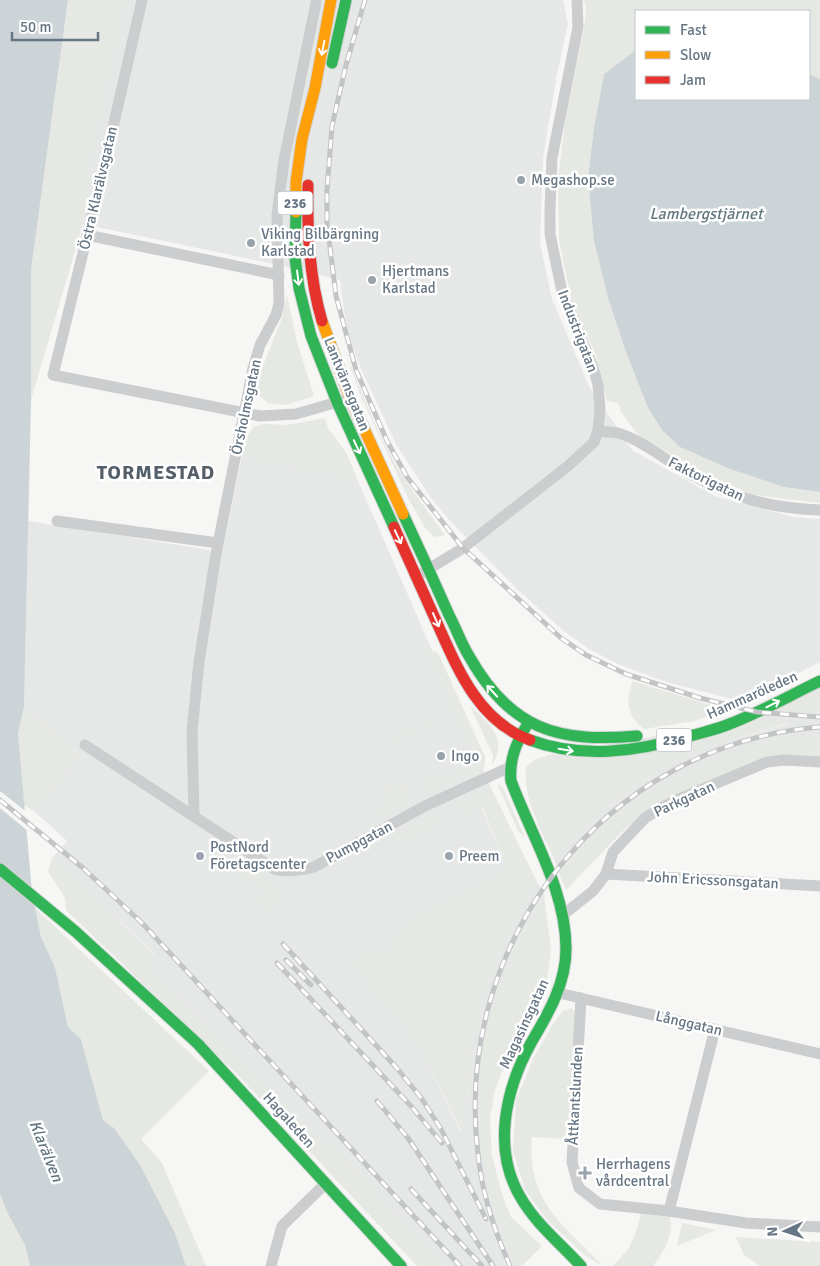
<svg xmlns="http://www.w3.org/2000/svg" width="820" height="1266" font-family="Signika,sans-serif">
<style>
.built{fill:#e6e7e7}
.green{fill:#e6e9e3}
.water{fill:#cdd4d7}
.pier{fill:#f6f6f5}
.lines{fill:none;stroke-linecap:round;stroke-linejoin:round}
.fast-casing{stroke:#d3d4d4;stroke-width:13}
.slow-casing{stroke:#d3d4d4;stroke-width:13}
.jam-casing{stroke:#d3d4d4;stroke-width:13}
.street{stroke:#cccdce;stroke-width:11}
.fast{stroke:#30b455;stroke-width:11}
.slow{stroke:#ff9f0a;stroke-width:11}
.jam{stroke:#e5322d;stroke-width:11}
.rail-casing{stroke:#c2c4c5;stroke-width:5}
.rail{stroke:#fff;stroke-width:3;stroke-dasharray:9;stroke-linecap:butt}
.oneway{stroke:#fff}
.poi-dot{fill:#99a3ac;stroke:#fff;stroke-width:2}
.labels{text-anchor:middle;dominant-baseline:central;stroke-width:5;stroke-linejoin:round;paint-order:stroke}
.shield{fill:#fff;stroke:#959fa9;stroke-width:1}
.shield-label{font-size:14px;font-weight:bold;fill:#677684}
.poi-label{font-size:15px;fill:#677684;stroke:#fff;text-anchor:start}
.street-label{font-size:15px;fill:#677684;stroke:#fff}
.water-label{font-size:16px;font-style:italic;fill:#637780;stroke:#fff}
.district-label{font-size:20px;font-weight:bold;letter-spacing:1px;fill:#545f69;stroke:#fff}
</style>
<rect width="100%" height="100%" fill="#f6f6f5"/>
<!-- built -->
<g class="built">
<path d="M126,0h437l5,24 -11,50 -14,84 -3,85 12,56 37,87 43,64 83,46 78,21 27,2v143l-41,21 -43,17 -70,-18 -46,-17 -31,-16 -24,-17 -48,-43 -66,-67 -20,-24 -34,-52 -36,-77 -9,-24 -7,-27 -5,-38 -71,-17 -186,-39 6,-59z"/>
<path d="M242,456l116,25 74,169 6,3 47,104 -2,12 8,19 -35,16 26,4 26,64 -65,32 -29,12 -26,35 -41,8 72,86 41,86 6,-6 3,-64 14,-67 23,-58 31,-54 7,12 -26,49 -37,107 9,148 25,68h-69l-91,-96 -102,-97 -106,-107 8,-12 -103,-96 15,-17 -32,-29 45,-57 -56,-48 4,-186 194,31z"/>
<path d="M772,711l48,3v21l-49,5 -119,48 -34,25 -60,59 -4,-13 65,-62 46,-30 45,-21 81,-23 -34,-5z"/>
</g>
<!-- green -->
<g class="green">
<path d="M68,0h58l-37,165 -6,59 -52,176v-130z"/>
<path d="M584,0h236v79l-11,-5v-63h-173v39l-32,25 -10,52 -6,51 20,120 19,57 21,53 14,22 122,57 36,5v11l-67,-8 -45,-20 -69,-39 -18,-24 -3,-9 -11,-2 -11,-46 -24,-52 -13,-63 -1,-60 7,-58 19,-94 2,-18z"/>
<path d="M287,296l10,46 17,54 -28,9 -18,-2 -8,-7 -2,-6v-12l23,-57z"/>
<path d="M344,348c15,37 29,75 48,110 15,27 35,52 53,77l-10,2 -9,-8 -17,-29 -49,-106z"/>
<path d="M325,418l3,10 19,26 11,27 -116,-25 4,-18 7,-11 10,-3 24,1z"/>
<path d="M426,650l12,3 47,104v7l-2,5 -55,24 -5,-5 1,-7 6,-3 12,3 35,-19 -22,-47 -52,24 -2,5 -4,2 -3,-3 4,-14 4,-4 5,-1 5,4h5l37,-16 -24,-51 -5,-5z"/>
<path d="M633,681l93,29 -31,11 -51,8c-17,-12 -19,-30 -11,-48z"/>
<path d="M820,687v27l-48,-3z"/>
<path d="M470,706c19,17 39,33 22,59l1,-10z"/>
<path d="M24,707l56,48 -45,57 -11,-7 -6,-72z"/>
<path d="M757,718l35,4 -82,24 -45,21 -46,30 -65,62c-12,-27 -32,-62 -28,-92l8,-7 14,-5z"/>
<path d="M820,735v23l-47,-2 -117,49 -30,23 -60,62 -8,-18 60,-59 34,-25 60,-29 59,-19z"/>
<path d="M397,783l8,5 8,13 -2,3 -32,15c-1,-6 4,-29 10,-33 3,-2 4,-2 8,-3z"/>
<path d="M497,783l6,5 22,49 -7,-6z"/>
<path d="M491,788l46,94 -31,54 -23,58 -14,67 -3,64 -5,6 -42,-86 -72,-86 41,-8 26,-35 29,-12 65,-32 -25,-64 -21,7 -6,-12z"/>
<path d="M442,810l2,2v6l-2,4 -41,19 -5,-1 -1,-4 1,-3z"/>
<path d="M218,848c13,9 55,32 59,45 2,6 0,10 -2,15l-7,2 -10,-7 4,-14 -48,-35z"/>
<path d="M52,858l103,97 -8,11 106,107 102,97 91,96h-29l-182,-194 -169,-162 -1,-12 -17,-27z"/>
<path d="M544,894l7,56 -4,30 -39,77 -13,33 -5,28 2,38 11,41 8,20 31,29 -20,20h-7l-25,-68 -7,-41 -5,-53 3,-54 13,-47 24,-60z"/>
<path d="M35,908l174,163 -68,68 21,24 44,103h-20l-11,-33 -61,-105 -11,-8 -22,-81 -13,-12 -13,-60 -14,-30z"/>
<path d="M572,1008l4,5 -9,126 -35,-2c-6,64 31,88 71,129l-16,-9 -40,-37 -22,-30 -12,-39 3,-51 18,-43 19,-33 10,-13z"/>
<path d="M0,1194l7,18 18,33 5,21h-30z"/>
<path d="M641,1213l29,4c4,18 -6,35 -17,49h-40l16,-18 8,-19z"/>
<path d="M682,1223l34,7 -39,16z"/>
<path d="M736,1237l84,5v24h-60l-16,-11z"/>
</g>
<!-- water -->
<g class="water">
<path d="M0,0h68l-37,270v130l-7,307 -6,26 14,159 9,45 14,30 13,60 13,12 22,81 11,8 26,37 35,68 11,33h-156l-5,-21 -18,-33 -7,-18z"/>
<path d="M636,50v49h173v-25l11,5v413l-36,-5 -54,-18 -50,-22 -18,-17 -14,-22 -21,-53 -19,-57 -14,-58 -6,-62 6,-51 10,-53z"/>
</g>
<!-- pier -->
<path class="pier" d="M0,791l28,22 1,19 -29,-24z"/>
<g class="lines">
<!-- fast casing -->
<g class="fast-casing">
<g id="fast">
<path d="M332,63l14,-63"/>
<path d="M296,212l-1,46 4,30 12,48 26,66 57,125"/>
<path d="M403,514c16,34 31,67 46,101 7,13 12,28 20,41 41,73 88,87 168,80"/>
<path d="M527,725c-11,18 -18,35 -16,56 20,54 55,109 55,168 0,35 -18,65 -35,94 -26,47 -39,107 -10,155 15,26 40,46 60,68"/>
<path d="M530,740c51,19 105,12 157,-3 13,-4 27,-7 40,-12 32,-12 62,-29 93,-44"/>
<path d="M0,869l76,63 122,112 203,222"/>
</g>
</g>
<!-- slow casing -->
<g class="slow-casing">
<g id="slow">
<path d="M296,212v-30l6,-43 13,-51 16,-88"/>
<path d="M322,321l28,77 53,116"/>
</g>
</g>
<!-- jam casing -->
<g class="jam-casing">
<g id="jam">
<path d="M308,185c-1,46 1,92 14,136"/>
<path d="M394,527c13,29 26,58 39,87 22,48 42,106 97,126"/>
</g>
</g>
<!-- street -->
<g class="street">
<path d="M142,0l-38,167 -51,208 207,41 36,-2 45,-13"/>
<path d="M87,235l192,40"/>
<path d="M598,431c7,1 13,1 20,2 20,5 51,29 70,40 46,25 80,35 132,37"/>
<path d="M57,521l161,22"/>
<path d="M424,572l39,-24 105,-82 26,-24 4,-11 2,-22 -2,-24 -5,-18 -31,-75 -12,-58v-25l2,-51 26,-131 -1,-27"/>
<path d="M85,745l189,124c15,3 25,2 40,-2l111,-61 85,-39"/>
<path d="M194,816l-2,-85 7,-69 17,-108 37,-186 7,-23 16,-30 3,-11 -2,-89 7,-55 32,-157"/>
<path d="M606,874l214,12"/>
<path d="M563,915l30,-24 13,-17 7,-22 32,-34 13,-8 16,-9 93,-39 17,-2 36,2"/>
<path d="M559,993l261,61"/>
<path d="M581,998l-9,164 7,26 21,16 69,7 77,12 74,4"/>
<path d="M669,1211l46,-182"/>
<path d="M271,1266l11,-40 44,-43"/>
</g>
<!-- fast -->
<use href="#fast" class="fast"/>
<!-- slow -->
<use href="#slow" class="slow"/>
<!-- jam -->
<use href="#jam" class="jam"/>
<!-- rail casing -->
<g class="rail-casing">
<g id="rail">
<path d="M365,0l-19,65 -14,61 -5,64v33l9,73 20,74 31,71 20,36 56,71 98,90 25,17 40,19 74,24 57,14 63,5"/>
<path d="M0,800l83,68 59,55 318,343"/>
<path d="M283,944l113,123 26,32 19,30 45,90"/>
<path d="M286,960l25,25"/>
<path d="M277,963l133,142 32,38"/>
<path d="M377,1101l31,37 85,128"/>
<path d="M411,1189l71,77"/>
<path d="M510,1266c-16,-36 -28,-73 -32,-112 -26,-211 127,-410 342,-427"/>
</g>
</g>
<!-- rail -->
<use href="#rail" class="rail"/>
</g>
<!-- one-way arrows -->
<defs><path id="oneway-shaft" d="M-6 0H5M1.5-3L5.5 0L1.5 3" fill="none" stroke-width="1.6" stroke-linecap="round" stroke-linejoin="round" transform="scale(1.25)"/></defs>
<g class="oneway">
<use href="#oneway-shaft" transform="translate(323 48) rotate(101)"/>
<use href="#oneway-shaft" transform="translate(298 278) rotate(83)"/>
<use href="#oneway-shaft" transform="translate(357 447) rotate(65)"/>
<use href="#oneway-shaft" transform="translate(398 537) rotate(65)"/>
<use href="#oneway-shaft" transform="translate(436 620) rotate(66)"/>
<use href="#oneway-shaft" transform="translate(492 691) rotate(-133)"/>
<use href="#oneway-shaft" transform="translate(773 704) rotate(-27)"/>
<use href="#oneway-shaft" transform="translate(566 750) rotate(9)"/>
</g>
<!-- markers -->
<g class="poi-dot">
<circle cx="521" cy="180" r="5"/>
<circle cx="251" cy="243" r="5"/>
<circle cx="372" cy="280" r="5"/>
<circle cx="441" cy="756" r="5"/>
<circle cx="200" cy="856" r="5"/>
<circle cx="449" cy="856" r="5"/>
<path d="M582.5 1165.5h5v5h5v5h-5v5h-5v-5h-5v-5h5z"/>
</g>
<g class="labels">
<!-- shield labels -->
<g class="shield">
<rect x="277.5" y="191.5" width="35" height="23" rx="4"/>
<rect x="656.5" y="728.5" width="35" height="23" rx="4"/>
</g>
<g class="shield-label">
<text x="295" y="203">236</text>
<text x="674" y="740">236</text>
</g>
<!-- poi labels -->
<g class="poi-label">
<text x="531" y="180">Megashop.se</text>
<text x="261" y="234">Viking Bilbärgning<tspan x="261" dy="17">Karlstad</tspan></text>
<text x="382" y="271">Hjertmans<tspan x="382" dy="17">Karlstad</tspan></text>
<text x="451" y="756">Ingo</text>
<text x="210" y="847">PostNord<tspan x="210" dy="17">Företagscenter</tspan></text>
<text x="459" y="856">Preem</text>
<text x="596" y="1164">Herrhagens<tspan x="596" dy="17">vårdcentral</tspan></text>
</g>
<!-- street labels -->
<g class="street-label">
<text transform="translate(98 188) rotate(-77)">Östra Klarälvsgatan</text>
<text transform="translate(578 331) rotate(69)">Industrigatan</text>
<text transform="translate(347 384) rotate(68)">Lantvärnsgatan</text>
<text transform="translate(246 407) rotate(-78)">Örsholmsgatan</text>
<text transform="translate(706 479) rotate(26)">Faktorigatan</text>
<text transform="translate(752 695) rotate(-24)">Hammaröleden</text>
<text transform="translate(684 799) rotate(-25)">Parkgatan</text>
<text transform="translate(359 842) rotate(-28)">Pumpgatan</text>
<text transform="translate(713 880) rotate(3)">John Ericssonsgatan</text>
<text transform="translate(689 1023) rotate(13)">Långgatan</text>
<text transform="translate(524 1024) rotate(-65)">Magasinsgatan</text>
<text transform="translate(575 1096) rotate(-87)">Åttkantslunden</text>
<text transform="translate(289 1120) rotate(48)">Hagaleden</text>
</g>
<!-- water labels -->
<g class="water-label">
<text x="706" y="214">Lambergstjärnet</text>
<text transform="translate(46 1151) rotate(68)">Klarälven</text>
</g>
<!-- district labels -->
<g class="district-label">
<text x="156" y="472">TORMESTAD</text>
</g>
</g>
<!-- legend -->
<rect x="635" y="10" width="175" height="90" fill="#ffffff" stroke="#c2c8ce"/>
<rect x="645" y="26" width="25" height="8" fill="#30b455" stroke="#c2c8ce"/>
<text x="680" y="35" font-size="15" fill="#677684">Fast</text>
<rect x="645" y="51" width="25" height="8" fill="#ff9f0a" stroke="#c2c8ce"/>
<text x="680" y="60" font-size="15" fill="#677684">Slow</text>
<rect x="645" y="76" width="25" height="8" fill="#e5322d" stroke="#c2c8ce"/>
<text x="680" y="85" font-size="15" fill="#677684">Jam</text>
<!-- north arrow -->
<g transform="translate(785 1231) rotate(267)" stroke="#ffffff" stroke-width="4" paint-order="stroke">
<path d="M0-4L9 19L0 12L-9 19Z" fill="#677684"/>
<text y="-8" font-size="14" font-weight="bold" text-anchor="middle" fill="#677684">N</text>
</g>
<!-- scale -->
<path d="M12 32v8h86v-8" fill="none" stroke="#677684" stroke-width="2.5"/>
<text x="20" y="32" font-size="15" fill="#677684" stroke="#ffffff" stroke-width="4" paint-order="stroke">50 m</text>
</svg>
